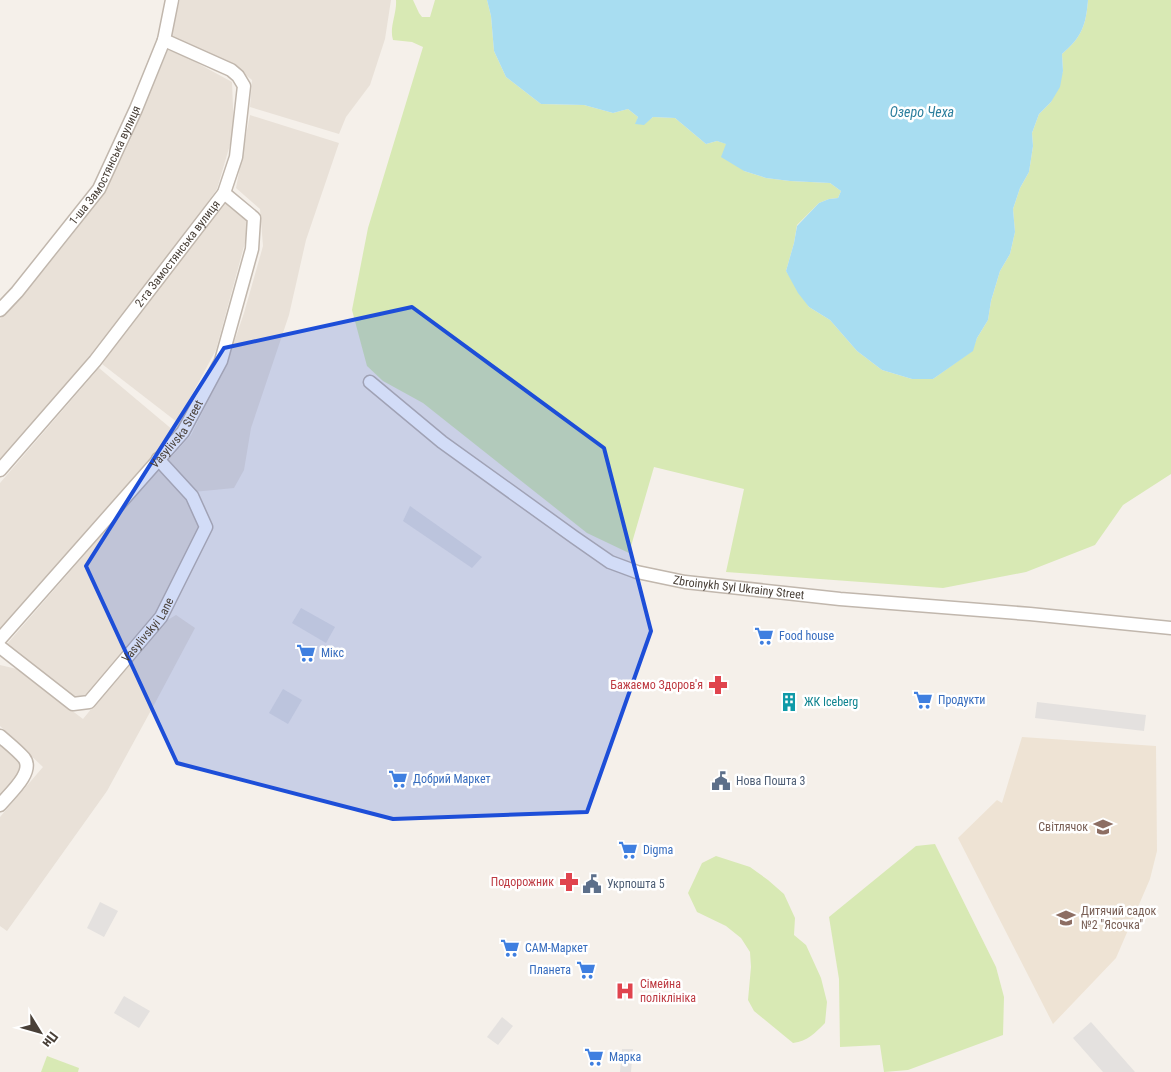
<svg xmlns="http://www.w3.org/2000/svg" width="1171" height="1072" font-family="'Roboto Condensed',sans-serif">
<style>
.residential{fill:#e9e1d8}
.education{fill:#eee3d4}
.green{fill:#d8e9b4}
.parking{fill:#e4e1df}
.water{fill:#a8ddf1}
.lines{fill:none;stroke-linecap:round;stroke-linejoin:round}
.minor-casing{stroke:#c1b7ad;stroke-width:15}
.minor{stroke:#fff;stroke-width:12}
.marked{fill:#1d4ed8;fill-opacity:0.2;stroke:#1d4ed8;stroke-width:4;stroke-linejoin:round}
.labels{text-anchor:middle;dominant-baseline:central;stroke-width:5;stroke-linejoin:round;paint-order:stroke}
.street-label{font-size:12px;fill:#494038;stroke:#fff}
.shop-label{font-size:12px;fill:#366cbe;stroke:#fff;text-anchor:start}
.health-label{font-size:12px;fill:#be3a42;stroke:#fff;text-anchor:end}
.culture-label{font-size:12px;fill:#0d838f;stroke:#fff;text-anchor:start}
.service-label{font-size:12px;fill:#4e5e75;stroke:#fff;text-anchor:start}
.education-label{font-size:12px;fill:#785e54;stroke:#fff;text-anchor:end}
.water-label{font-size:14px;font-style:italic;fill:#2b7e9d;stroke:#fff}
</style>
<rect width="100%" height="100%" fill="#f5f0ea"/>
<!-- residential -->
<g class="residential">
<path d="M180,0h211l-6,39 -15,46 -24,32 -7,17 -89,-27 2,-27 -18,-14 -64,-28z"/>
<path d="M168,50l20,8 44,24 2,49 -17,58 -38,54 -87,113 -92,104v-141l44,-49 59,-74 26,-53z"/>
<path d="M250,115l89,28 -33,97 -17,75 -38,113 -7,42 -10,18 -41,4 -27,-29 25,-28 36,-72 17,-50 19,-67 -3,-37 -24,-21z"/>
<path d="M223,202l27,22 -34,126 -39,72 -75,-58z"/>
<path d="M99,368l75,63 -174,198v-146z"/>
<path d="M159,469l38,43 3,18 -44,86 -69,82h-13l-67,-54z"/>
<path d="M176,615l19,13 -40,75 -48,88 -100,140 -7,-5v-109l43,-50 -43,-41v-61l17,4 66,50 78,-95z"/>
<path d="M0,745l23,20v7l-23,26z"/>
</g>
<!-- education -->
<path class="education" d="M1022,737l134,9 1,105 -7,28 -34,79 -63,66 -95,-186 39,-38 5,3z"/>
<!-- green -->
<g class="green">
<path d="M396,0h17l6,13 3,4h8l5,-17h52l4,16 3,35 12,26 35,27 43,1 29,8 15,-4 10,8 -2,7h8l9,-7 22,1 31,26 11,-3 10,3 17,27 22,7 24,3 40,2 11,8 -3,7 -9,1 -10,4 -22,22 -3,18 -8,28 23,36 21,13 27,31 25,19 30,9h21l39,-28 5,-13 11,-18 3,-19 9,-30 10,-17 5,-22 -2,-23 7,-21 9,-16 4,-26 -1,-13 7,-19 12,-12 12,-31 -1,-17c20,-17 24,-29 26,-54h83v474l-48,31 -28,40 -69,27 -83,16 -217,-16 18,-83 -90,-22 -25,86 -42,-20 -164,-130 -40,-22 -16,-15 -15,-56 16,-82 55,-181 -11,-5 -19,-2c-4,-13 4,-26 3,-40z"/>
<path d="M935,844l61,123 8,30 -1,38 -95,35 -24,2 -4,-27 -40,2 -1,-68 -10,-62 87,-71z"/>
<path d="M716,856l34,11 18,13 16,14 11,24 -1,17 12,10 15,33 6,24 -2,21c-10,10 -17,18 -32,20l-39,-32 -6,-11 3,-33 -1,-15 -9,-14 -15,-12 -29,-14 -9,-19 14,-30z"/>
<path d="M47,1056l32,12 -1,4h-37z"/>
</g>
<!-- parking -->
<g class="parking">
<path d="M410,506l72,51 -10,11 -69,-47z"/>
<path d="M301,608l34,19 -9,16 -34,-20z"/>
<path d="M283,689l19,11 -14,24 -19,-11z"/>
<path d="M1037,702l109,13 -2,16 -109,-13z"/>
<path d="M100,902l18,9 -14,26 -17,-9z"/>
<path d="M124,996l26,15 -11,17 -25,-15z"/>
<path d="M502,1017l11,9 -15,19 -11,-8z"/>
<path d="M1091,1022l44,50h-32l-30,-34z"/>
<path d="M622,1049h11l-2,23h-11z"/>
</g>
<!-- water -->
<path class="water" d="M487,0h601c-2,25 -6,37 -26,54l1,17 -3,16 -9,15 -12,12 -7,19 1,13 -4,26 -9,16 -7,21 2,23 -5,22 -10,17 -9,30 -3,19 -11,18 -4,13 -40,28h-21l-30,-9 -25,-19 -27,-31 -21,-13 -11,-14 -12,-22 8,-28 3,-17 22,-23 10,-4 9,-1 3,-7 -11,-8 -40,-2 -24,-3 -22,-7 -23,-14 5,-13 -9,-3 -11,3 -31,-26 -22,-1 -9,8 -9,-1 3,-7 -10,-8 -15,4 -29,-8 -43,-1 -35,-27 -12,-26 -3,-35z"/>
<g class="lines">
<!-- minor casing -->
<g class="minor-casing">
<g id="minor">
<path id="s1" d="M0,310l17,-18 82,-103 37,-80 28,-69 8,-40"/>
<path id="s2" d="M370,382l72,60 132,95 36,25 27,10 48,10 155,17 190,15 141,14"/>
<path id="s3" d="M0,470l95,-109 129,-168 12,-36 8,-71 -6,-10 -7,-6 -67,-30"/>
<path id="s4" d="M0,639l183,-207 38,-71 31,-112 2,-31 -30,-25"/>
<path id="s5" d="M0,647l73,57 16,-2 72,-85 45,-90 -14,-31 -34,-37"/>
<path d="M0,736c8,7 17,14 24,22 11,14 -15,36 -24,47"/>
</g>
</g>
<!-- minor -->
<use href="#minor" class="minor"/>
</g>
<!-- marked area -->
<path class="marked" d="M412,307l192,141 47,183 -64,181 -194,7 -216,-56 -91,-197 138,-218z"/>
<!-- icons -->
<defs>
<g id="supermarket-bare" transform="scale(1.5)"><path d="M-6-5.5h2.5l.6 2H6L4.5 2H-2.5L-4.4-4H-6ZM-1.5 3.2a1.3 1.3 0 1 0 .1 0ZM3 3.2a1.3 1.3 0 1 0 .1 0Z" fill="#3f7fe0" stroke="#fff" stroke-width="2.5" paint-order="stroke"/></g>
<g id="pharmacy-bare" transform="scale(1.5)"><path d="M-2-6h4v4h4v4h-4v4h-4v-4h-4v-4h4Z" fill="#e0444e" stroke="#fff" stroke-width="2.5" paint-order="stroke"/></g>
<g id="building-bare" transform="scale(1.5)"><path d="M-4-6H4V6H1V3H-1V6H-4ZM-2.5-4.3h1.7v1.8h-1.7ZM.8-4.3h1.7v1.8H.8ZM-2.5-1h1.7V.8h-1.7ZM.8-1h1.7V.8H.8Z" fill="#0f9aa8" stroke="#fff" stroke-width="2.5" paint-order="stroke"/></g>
<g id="civic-bare" transform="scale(1.5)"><path d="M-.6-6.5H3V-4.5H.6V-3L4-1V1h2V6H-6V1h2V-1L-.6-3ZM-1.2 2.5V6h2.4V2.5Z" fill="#5c6f8a" stroke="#fff" stroke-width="2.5" paint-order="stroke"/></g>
<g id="school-bare" transform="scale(1.5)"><path d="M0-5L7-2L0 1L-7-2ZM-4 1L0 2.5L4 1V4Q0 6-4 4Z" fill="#8d6e63" stroke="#fff" stroke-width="2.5" paint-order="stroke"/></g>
<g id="hospital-bare" transform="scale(1.5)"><path d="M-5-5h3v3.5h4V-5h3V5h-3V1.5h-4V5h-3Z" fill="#e0444e" stroke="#fff" stroke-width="2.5" paint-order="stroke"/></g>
</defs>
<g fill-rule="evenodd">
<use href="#supermarket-bare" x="764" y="636"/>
<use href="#supermarket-bare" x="306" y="653"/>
<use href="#pharmacy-bare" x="718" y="685"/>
<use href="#supermarket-bare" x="923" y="700"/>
<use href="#building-bare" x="789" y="702"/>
<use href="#supermarket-bare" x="398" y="779"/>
<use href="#civic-bare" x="721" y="781"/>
<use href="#school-bare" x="1103" y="827"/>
<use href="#supermarket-bare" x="628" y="850"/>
<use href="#pharmacy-bare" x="569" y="882"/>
<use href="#civic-bare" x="592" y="884"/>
<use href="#school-bare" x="1066" y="918"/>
<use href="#supermarket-bare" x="510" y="948"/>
<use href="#supermarket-bare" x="586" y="970"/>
<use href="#hospital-bare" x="625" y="991"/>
<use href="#supermarket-bare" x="594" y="1057"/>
</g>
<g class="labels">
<!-- street labels -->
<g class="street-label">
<text stroke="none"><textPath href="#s1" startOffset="180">1-ша Замостянська вулиця</textPath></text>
<text stroke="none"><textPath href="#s3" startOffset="280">2-га Замостянська вулиця</textPath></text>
<text stroke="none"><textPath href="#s4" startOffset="271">Vasylivska Street</textPath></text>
<text stroke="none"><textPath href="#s2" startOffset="432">Zbroinykh Syl Ukrainy Street</textPath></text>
<text stroke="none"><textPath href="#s5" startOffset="202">Vasylivskyi Lane</textPath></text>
</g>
<!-- shop labels -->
<g class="shop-label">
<text x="779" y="636">Food house</text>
<text x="321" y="653">Мікс</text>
<text x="938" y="700">Продукти</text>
<text x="413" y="779">Добрий Маркет</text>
<text x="643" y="850">Digma</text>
<text x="525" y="948">САМ-Маркет</text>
<text x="571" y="970" text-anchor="end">Планета</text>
<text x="609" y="1057">Марка</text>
</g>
<!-- health labels -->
<g class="health-label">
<text x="703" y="685">Бажаємо Здоров'я</text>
<text x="554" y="882">Подорожник</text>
<text x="640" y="984" text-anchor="start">Сімейна<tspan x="640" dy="14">поліклініка</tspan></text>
</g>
<!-- culture labels -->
<g class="culture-label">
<text x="804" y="702">ЖК Iceberg</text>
</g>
<!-- service labels -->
<g class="service-label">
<text x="736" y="781">Нова Пошта 3</text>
<text x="607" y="884">Укрпошта 5</text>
</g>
<!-- education labels -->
<g class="education-label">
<text x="1088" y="827">Світлячок</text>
<text x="1081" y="911" text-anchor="start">Дитячий садок<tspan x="1081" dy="14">№2 "Ясочка"</tspan></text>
</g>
<!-- water labels -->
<g class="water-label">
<text x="922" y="112">Озеро Чеха</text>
</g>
</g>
<!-- north arrow -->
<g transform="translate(40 1032) rotate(127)" stroke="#ffffff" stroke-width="4" paint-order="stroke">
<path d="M0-4L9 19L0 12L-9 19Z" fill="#494038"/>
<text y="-8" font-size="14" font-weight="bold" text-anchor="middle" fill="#494038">Пн</text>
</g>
</svg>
